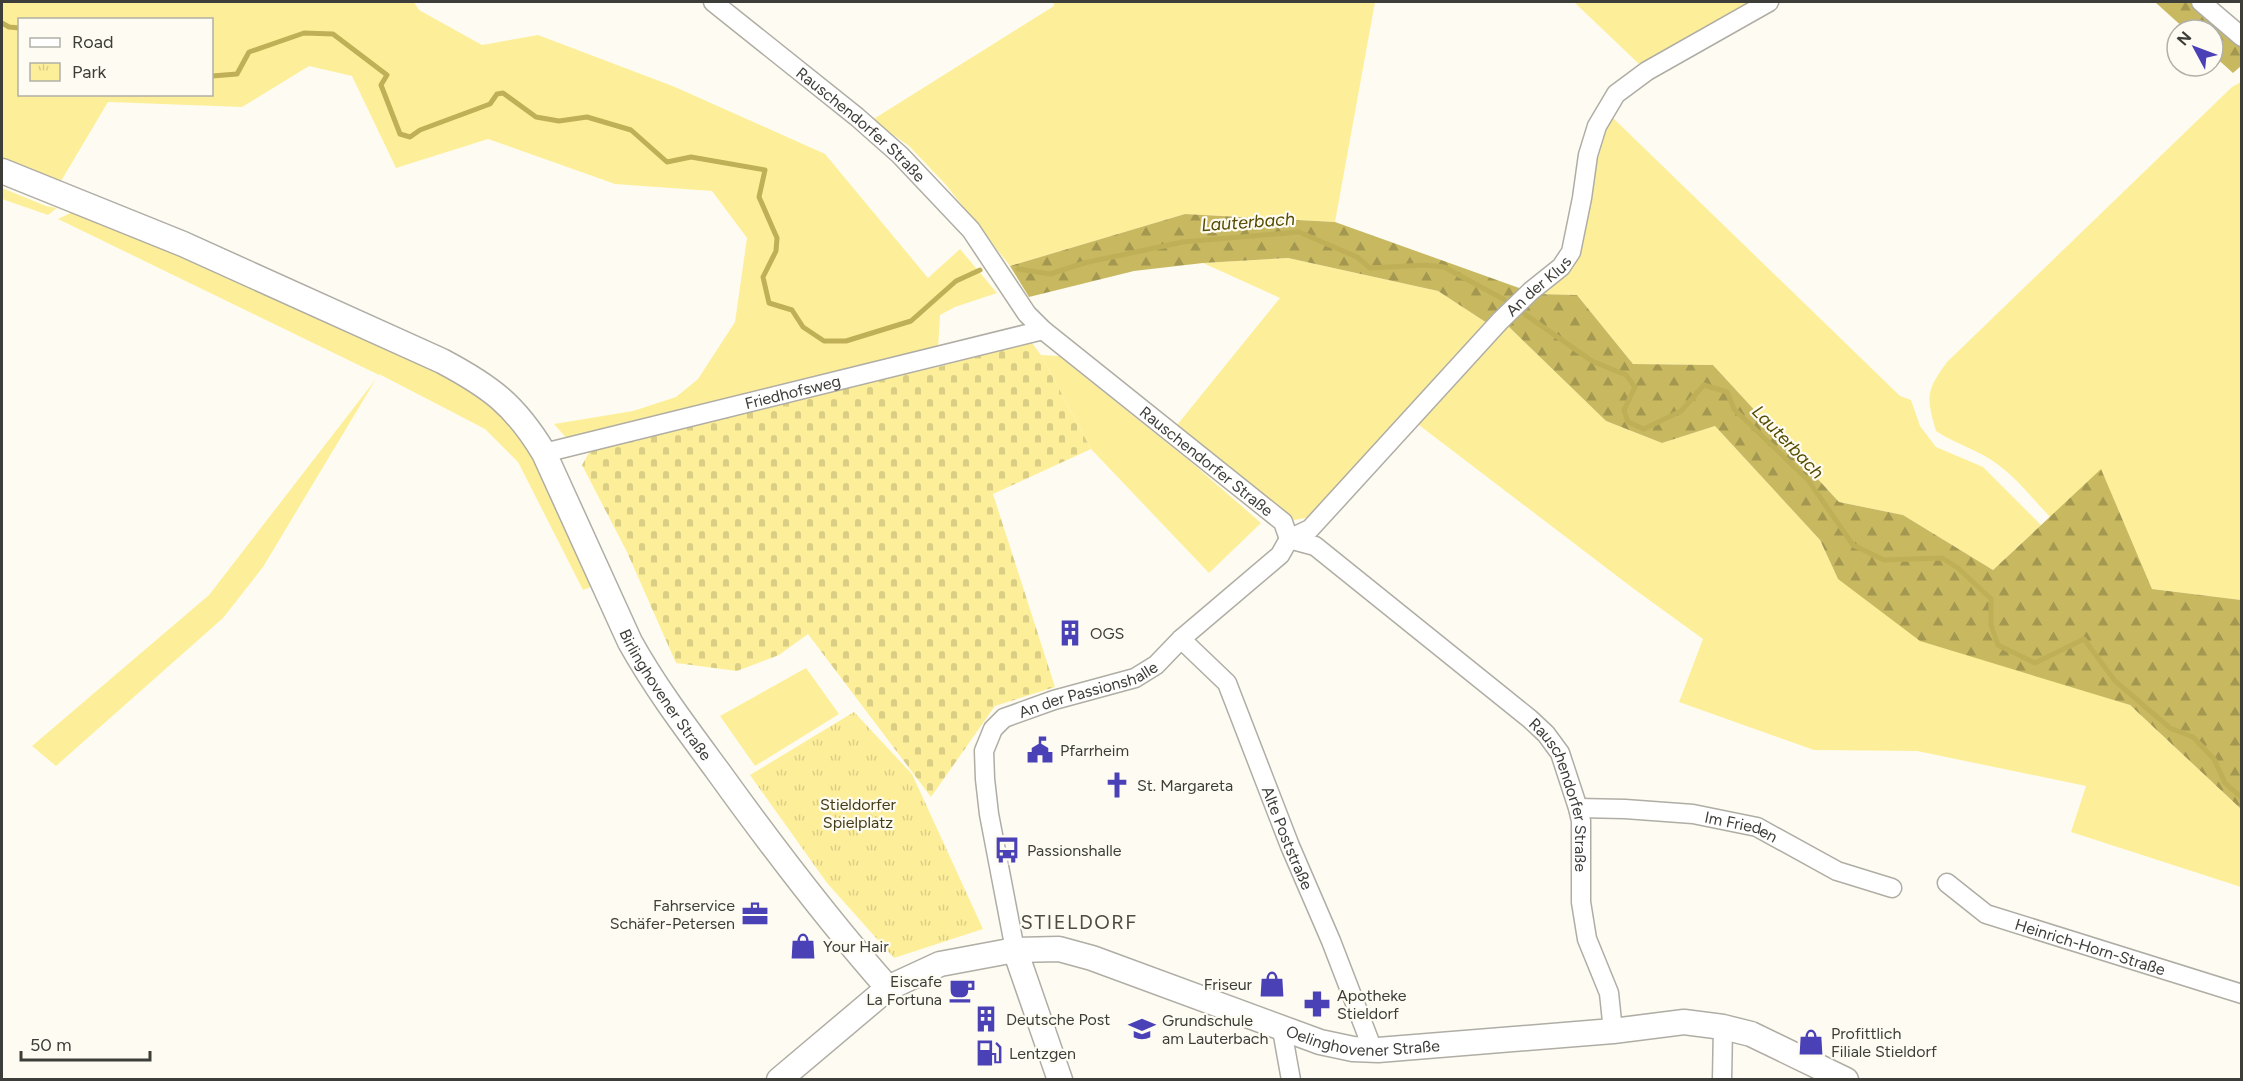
<svg xmlns="http://www.w3.org/2000/svg" width="2243" height="1081" font-family="Figtree,sans-serif">
<style>
.grass{fill:#fdef9a;fill-rule:evenodd}
.forest{fill:url(#forest-firs)}
.cemetery{fill:url(#cemetery-stones)}
.park{fill:url(#park-tufts)}
.lines{fill:none;stroke-linecap:round;stroke-linejoin:round}
.stream{stroke:#bfb057;stroke-width:5}
.minor-casing{stroke:#afada4;stroke-width:21}
.major-casing{stroke:#afada4;stroke-width:27}
.minor{stroke:#fff;stroke-width:18}
.major{stroke:#fff;stroke-width:24}
.labels{text-anchor:middle;dominant-baseline:central;stroke-width:4.5;stroke-linejoin:round;paint-order:stroke}
.street-label{font-size:16px;fill:#3d3d39;stroke:#fefcf2}
.poi-label{font-size:16px;fill:#3d3d39;stroke:#fefcf2;text-anchor:start}
.park-label{font-size:16px;fill:#433d17;stroke:#fefcf2}
.water-label{font-size:18px;font-style:italic;fill:#554b00;stroke:#fefcf2}
.quarter-label{font-size:20px;letter-spacing:1.5px;fill:#4e4d44;stroke:#fefcf2}
</style>
<defs>
<pattern id="forest-firs" width="22" height="20" patternUnits="userSpaceOnUse" patternTransform="scale(1.5)"><rect width="22" height="20" fill="#c8b961"/><path d="M5 1l3.5 6h-7zM16 11l3.5 6h-7z" fill="#a49851"/></pattern>
<pattern id="cemetery-stones" width="16" height="16" patternUnits="userSpaceOnUse" patternTransform="scale(1.5)"><rect width="16" height="16" fill="#fdef9a"/><path d="M2 7V4a2 2 0 0 1 4 0v3zM10 15v-3a2 2 0 0 1 4 0v3z" fill="#dace85"/></pattern>
<pattern id="park-tufts" width="24" height="20" patternUnits="userSpaceOnUse" patternTransform="scale(1.5)"><rect width="24" height="20" fill="#fdef9a"/><path d="M3 7l-1-3M5 7V3M7 7l1-3M15 17l-1-3M17 17v-4M19 17l1-3" fill="none" stroke="#dace85"/></pattern>
</defs>
<rect width="100%" height="100%" fill="#fefcf2"/>
<!-- grass -->
<g class="grass">
<path d="M2,2h412l5,8 63,35 56,-10 137,52 150,67 103,124 32,-29 37,44 -42,14 -15,8 -2,34 -369,92 -15,-17 79,-13 43,-14 22,-18 37,-57 12,-84 -35,-47 -97,-7 -127,-45 -92,29 -44,-92 -43,-10 -67,41 -134,-5 -47,79 -59,-22zM20,20h192v74h-192z"/>
<path d="M1053,2h322l-40,220 -150,-8 -175,52 -64,-81 -37,-39 -37,-26 182,-114z"/>
<path d="M1574,2h177l-112,62z"/>
<path d="M2241,82v518l-89,-11 -51,-119 -51,47c-16,-17 -31,-36 -49,-50 -19,-16 -44,-22 -65,-36 -10,-35 -10,-40 11,-69l285,-275z"/>
<path d="M1612,117l288,279 11,4 9,26 16,21 47,20 58,58 -48,45 -90,-55 -64,-13 -126,-137 -80,-1 -56,-69 -39,-1 28,-20 31,-125z"/>
<path d="M2,188l44,18 11,2 -9,7 -46,-16z"/>
<path d="M81,208l266,119 132,66 45,42 67,152 -8,3 -65,-128 -33,-33 -106,-55 -116,193 -40,51 -167,148 -24,-20 177,-151 170,-220 -321,-156z"/>
<path d="M1288,258l150,33 49,32 -33,33 -143,161 -17,3 -117,-95 103,-127 -77,-35z"/>
<path d="M1506,324l100,97 56,22 53,-17 105,114 18,39 215,101 77,25 111,104v78l-170,-55 15,-46 -169,-35 -103,-1 -135,-48 24,-63 -69,-50 -219,-167z"/>
<path d="M1041,355l18,1 133,107 69,60 -52,50 -118,-124z"/>
<path d="M806,668l33,46 -84,52 -35,-50z"/>
</g>
<!-- forest -->
<g class="forest">
<path d="M2155,2h37l49,43v21l-8,7 -20,-18v-25h-27z"/>
<path d="M1185,214l150,8 187,67 -35,34 -49,-32 -150,-33 -85,5 -69,8 -105,26 -19,-31z"/>
<path d="M1538,294l39,1 56,69 80,1 126,137 64,13 90,55 108,-101 51,120 89,11v209l-111,-104 -210,-64 -82,-62 -18,-39 -105,-114 -53,17 -56,-22 -100,-97z"/>
</g>
<!-- cemetery -->
<path class="cemetery" d="M1029,339l12,16 50,94 -98,45 62,193 -60,19 -64,91 -123,-163 -29,21 -42,16 -61,-8 -49,-111 -45,-87 8,-14 232,-62 120,-23z"/>
<!-- park -->
<path class="park" d="M854,712l58,62 71,155 -89,29 -67,-75 -77,-108z"/>
<g class="lines">
<!-- stream -->
<g class="stream">
<path d="M2,23l7,4 11,1"/>
<path d="M212,76l25,-2 12,-22 55,-19 29,1 54,41 -6,10 19,49 10,3 10,-7 70,-26 7,-10 6,-1 33,24 23,4 28,-4 44,13 36,32 24,-5 74,13 -6,27 18,41 -1,13 -13,26 6,26 23,7 11,17 21,14h22l65,-20 45,-40 24,-11"/>
<path d="M1018,269l32,5 34,-11 99,-21 116,-10 58,25 13,11 55,-3 19,2 59,32 89,62 34,14 9,12 -11,23 4,12 16,7 37,-18 23,-26 23,7 7,17 74,71 45,65 31,15 58,-2 16,10 33,31v26l7,20 37,18 49,-24 31,42 55,47 23,9 21,22 11,24 17,15"/>
</g>
<!-- minor casing -->
<g class="minor-casing">
<g id="minor">
<path id="s1" d="M713,2l144,115 43,38 71,75 56,84 16,16 240,192 6,17"/>
<path d="M2201,2l41,35"/>
<path id="s2" d="M544,453l499,-123"/>
<path id="s3" d="M1289,539l21,-10 190,-208 31,-30 30,-24 10,-15 11,-54 6,-43 9,-29 19,-32 31,-23 122,-69"/>
<path id="s4" d="M1289,539l26,7 215,173 16,15 14,19 18,55 3,13v81l6,37 22,54 4,38"/>
<path id="s5" d="M1181,639l46,44 63,163 41,95 42,109"/>
<path id="s6" d="M1578,808l47,1 68,5 64,13 80,44 55,17"/>
<path id="s7" d="M1947,883l39,31 256,80"/>
<path id="s8" d="M1015,950l-26,-136 -4,-35 -1,-28 9,-22 11,-11 50,-18 81,-22 21,-13 25,-26 99,-84 9,-16"/>
<path d="M1282,1030l9,50"/>
<path d="M1722,1080l1,-53"/>
</g>
</g>
<!-- major casing -->
<g class="major-casing">
<g id="major">
<path id="s9" d="M2,171l181,73 259,117c49,26 73,44 102,92l86,189c25,45 56,86 87,128 54,75 110,149 171,218"/>
<path d="M1015,950l45,130"/>
<path id="s10" d="M779,1080l109,-92 52,-24 75,-14 44,-1 33,9 228,84 33,7 25,1 235,-19 71,-9 39,5 28,7 95,46"/>
</g>
</g>
<!-- minor -->
<use href="#minor" class="minor"/>
<!-- major -->
<use href="#major" class="major"/>
</g>
<!-- icons -->
<defs>
<g id="building-bare" transform="scale(2.07)"><path d="M-4-6H4V6H1V3H-1V6H-4ZM-2.5-4.3h1.7v1.8h-1.7ZM.8-4.3h1.7v1.8H.8ZM-2.5-1h1.7V.8h-1.7ZM.8-1h1.7V.8H.8Z" fill="#4a41b7" stroke="#fefcf2" stroke-width="2.5" paint-order="stroke"/></g>
<g id="civic-bare" transform="scale(2.07)"><path d="M-.6-6.5H3V-4.5H.6V-3L4-1V1h2V6H-6V1h2V-1L-.6-3ZM-1.2 2.5V6h2.4V2.5Z" fill="#4a41b7" stroke="#fefcf2" stroke-width="2.5" paint-order="stroke"/></g>
<g id="church-bare" transform="scale(2.07)"><path d="M-1.2-6h2.4v3.5h3.3v2.4h-3.3V6h-2.4V-.1h-3.3v-2.4h3.3Z" fill="#4a41b7" stroke="#fefcf2" stroke-width="2.5" paint-order="stroke"/></g>
<g id="bus-bare" transform="scale(2.07)"><path d="M-5-6H5V4H4V6H2V4H-2V6H-4V4H-5ZM-3.5-4V0h7V-4ZM-3.5 1.2v1.5H-2V1.2ZM2 1.2v1.5H3.5V1.2Z" fill="#4a41b7" stroke="#fefcf2" stroke-width="2.5" paint-order="stroke"/></g>
<g id="office-bare" transform="scale(2.07)"><path d="M-6-3h4V-5.5h4V-3h4V5H-6ZM-1-4.5V-3h2v-1.5ZM-6 0V1H6V0Z" fill="#4a41b7" stroke="#fefcf2" stroke-width="2.5" paint-order="stroke"/></g>
<g id="shop-bare" transform="scale(2.07)"><path d="M-5-2.5h2.3a2.7 3.5 0 0 1 5.4 0H5L5.5 6h-11ZM-1.5-2.5h3a1.5 2.3 0 0 0-3 0Z" fill="#4a41b7" stroke="#fefcf2" stroke-width="2.5" paint-order="stroke"/></g>
<g id="cafe-bare" transform="scale(2.07)"><path d="M-5.5-4.5H6V0H3Q3 3.5 0 3.5H-2.5Q-5.5 3.5-5.5 0ZM3-3.2v2h1.7v-2ZM-6 4.5H4V6H-6Z" fill="#4a41b7" stroke="#fefcf2" stroke-width="2.5" paint-order="stroke"/></g>
<g id="pharmacy-bare" transform="scale(2.07)"><path d="M-2-6h4v4h4v4h-4v4h-4v-4h-4v-4h4Z" fill="#4a41b7" stroke="#fefcf2" stroke-width="2.5" paint-order="stroke"/></g>
<g id="school-bare" transform="scale(2.07)"><path d="M0-5L7-2L0 1L-7-2ZM-4 1L0 2.5L4 1V4Q0 6-4 4Z" fill="#4a41b7" stroke="#fefcf2" stroke-width="2.5" paint-order="stroke"/></g>
<g id="fuel-bare" transform="scale(2.07)"><path d="M-5.5-6h7V0h2V4h1.3V-2.5L3-4.5l.8-.8L6-3V5H2.5V1h-1V6h-7ZM-4.2-4.7v3.2H.2V-4.7Z" fill="#4a41b7" stroke="#fefcf2" stroke-width="2.5" paint-order="stroke"/></g>
</defs>
<g fill-rule="evenodd">
<use href="#building-bare" x="1070" y="633"/>
<use href="#civic-bare" x="1040" y="750"/>
<use href="#church-bare" x="1117" y="785"/>
<use href="#bus-bare" x="1007" y="850"/>
<use href="#office-bare" x="755" y="914"/>
<use href="#shop-bare" x="803" y="946"/>
<use href="#shop-bare" x="1272" y="984"/>
<use href="#cafe-bare" x="962" y="990"/>
<use href="#pharmacy-bare" x="1317" y="1004"/>
<use href="#building-bare" x="986" y="1019"/>
<use href="#school-bare" x="1142" y="1029"/>
<use href="#shop-bare" x="1811" y="1042"/>
<use href="#fuel-bare" x="989" y="1053"/>
</g>
<g class="labels">
<!-- street labels -->
<g class="street-label">
<text stroke="none"><textPath href="#s1" startOffset="192">Rauschendorfer Straße</textPath></text>
<text stroke="none"><textPath href="#s3" startOffset="357">An der Klus</textPath></text>
<text stroke="none"><textPath href="#s2" startOffset="256">Friedhofsweg</textPath></text>
<text stroke="none"><textPath href="#s1" startOffset="678">Rauschendorfer Straße</textPath></text>
<text stroke="none"><textPath href="#s8" startOffset="330">An der Passionshalle</textPath></text>
<text stroke="none"><textPath href="#s9" startOffset="890">Birlinghovener Straße</textPath></text>
<text stroke="none"><textPath href="#s4" startOffset="388">Rauschendorfer Straße</textPath></text>
<text stroke="none"><textPath href="#s6" startOffset="165">Im Frieden</textPath></text>
<text stroke="none"><textPath href="#s5" startOffset="230">Alte Poststraße</textPath></text>
<text stroke="none"><textPath href="#s7" startOffset="159">Heinrich-Horn-Straße</textPath></text>
<text stroke="none"><textPath href="#s10" startOffset="640">Oelinghovener Straße</textPath></text>
</g>
<!-- poi labels -->
<g class="poi-label">
<text x="1090" y="633">OGS</text>
<text x="1060" y="750">Pfarrheim</text>
<text x="1137" y="785">St. Margareta</text>
<text x="1027" y="850">Passionshalle</text>
<text x="735" y="905" text-anchor="end">Fahrservice<tspan x="735" dy="18">Schäfer-Petersen</tspan></text>
<text x="823" y="946">Your Hair</text>
<text x="942" y="981" text-anchor="end">Eiscafe<tspan x="942" dy="18">La Fortuna</tspan></text>
<text x="1252" y="984" text-anchor="end">Friseur</text>
<text x="1337" y="995">Apotheke<tspan x="1337" dy="18">Stieldorf</tspan></text>
<text x="1006" y="1019">Deutsche Post</text>
<text x="1162" y="1020">Grundschule<tspan x="1162" dy="18">am Lauterbach</tspan></text>
<text x="1831" y="1033">Profittlich<tspan x="1831" dy="18">Filiale Stieldorf</tspan></text>
<text x="1009" y="1053">Lentzgen</text>
</g>
<!-- park labels -->
<g class="park-label">
<text x="858" y="804">Stieldorfer<tspan x="858" dy="18">Spielplatz</tspan></text>
</g>
<!-- water labels -->
<g class="water-label">
<text transform="translate(1248 222) rotate(-4)">Lauterbach</text>
<text transform="translate(1788 442) rotate(46)">Lauterbach</text>
</g>
<!-- quarter labels -->
<g class="quarter-label">
<text x="1079" y="922">STIELDORF</text>
</g>
</g>
<!-- border -->
<rect width="2243" height="1081" fill="none" stroke="#3d3d39" stroke-width="6"/>
<!-- legend -->
<rect x="18" y="18" width="195" height="78" fill="#fefcf2" stroke="#b1b0a8" stroke-width="1.5"/>
<rect x="30" y="38" width="30" height="9" fill="#ffffff" stroke="#b1b0a8" stroke-width="1.5"/>
<text x="72" y="48" font-size="18" fill="#3d3d39">Road</text>
<rect x="30" y="63" width="30" height="18" fill="url(#park-tufts)" stroke="#b1b0a8" stroke-width="1.5"/>
<text x="72" y="78" font-size="18" fill="#3d3d39">Park</text>
<!-- north arrow -->
<g transform="translate(2195 48) rotate(311)"><circle r="28" fill="#fefcf2" stroke="#b1b0a8" stroke-width="1.5"/>
<path d="M0-4.5L10 22L0 15L-10 22Z" fill="#4a41b7"/>
<text y="-9" font-size="16" font-weight="bold" text-anchor="middle" fill="#3d3d39">N</text>
</g>
<!-- scale -->
<path d="M21 1051v9h129v-9" fill="none" stroke="#3d3d39" stroke-width="3"/>
<text x="30" y="1051" font-size="18" fill="#3d3d39" stroke="#fefcf2" stroke-width="4.5" paint-order="stroke">50 m</text>
</svg>
